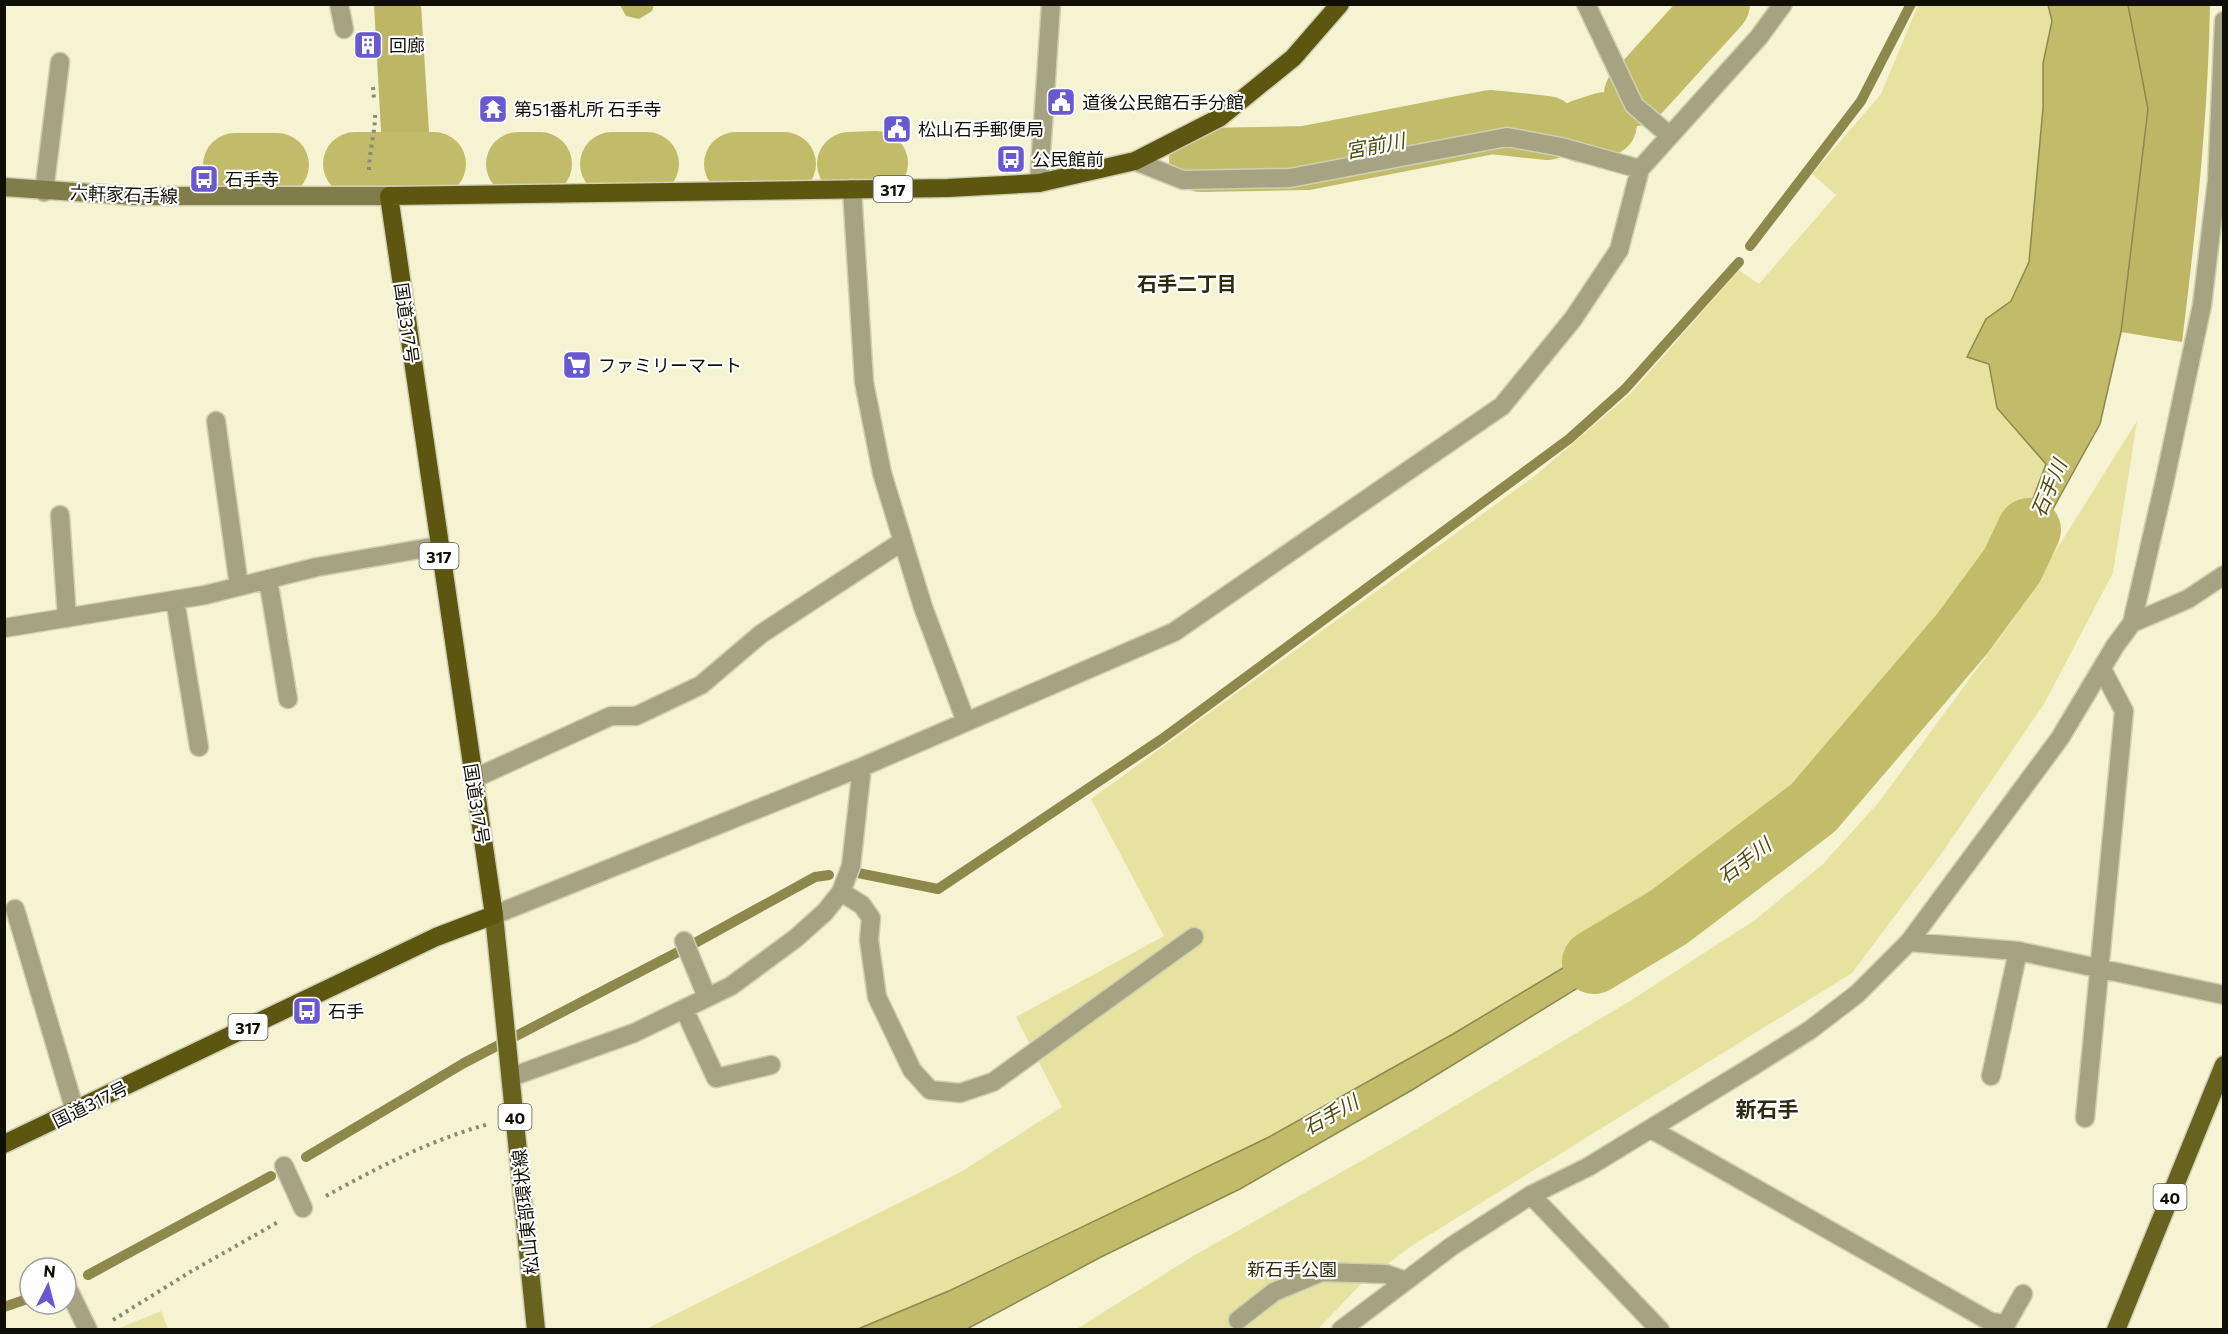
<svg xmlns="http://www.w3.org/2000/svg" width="2228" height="1334" viewBox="0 0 2228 1334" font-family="Commissioner,'Noto Sans JP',sans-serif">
<rect width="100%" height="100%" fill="#f5f3d2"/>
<!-- green -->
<path fill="#e7e2a0" d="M1918,5H2048L2052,21L2043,63V108L2029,262L2011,301L1986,319L1967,357L1989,363L1997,408L2046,464L2031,504L1985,603L2014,579L1981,627L1824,817L1633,954L1668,918L1616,936L1453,1034L1269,1137L951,1290L858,1329L644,1330L959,1173L1062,1107L1016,1017L1164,936L1091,799L1536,475L1630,394L1739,270L1759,284L1836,195L1812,174L1881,94Z
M2137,421L2113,573L2044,704L1939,857L1852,973L1413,1245L1362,1283L1318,1329L1075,1330L1195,1255L1398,1140L1630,1001L1755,920L1823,864L1879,802L2010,624Z
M161,1311L168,1329H117Z"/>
<!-- forest -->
<path fill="#bdb765" d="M374,5H421L430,147L382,149Z
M620,5H654L652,11L639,19L626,16Z
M2128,5H2210C2208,118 2196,230 2182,342L2121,332L2148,109Z"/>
<!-- water -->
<path fill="#c2bc6a" stroke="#8d884c" stroke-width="1.5" d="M2048,5H2128L2148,109L2121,332L2100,424L2014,579L1984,605L2031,504L2046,464L1997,408L1989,364L1967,357L1986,319L2011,301L2029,262L2043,108V63L2052,21Z
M1669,917L1633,954L1412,1090L1240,1189L1101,1257L967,1329H858L951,1290L1269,1137L1453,1034L1616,936Z"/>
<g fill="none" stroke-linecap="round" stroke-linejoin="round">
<!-- stream -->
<path stroke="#8d884c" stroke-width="10" d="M1750,246L1861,101L1911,4
M858,873L938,889L1162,739L1569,439L1625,389L1739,262
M695,943L815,877L829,875
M306,1157L464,1063L678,952
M88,1275L271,1176
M4,1307L30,1298"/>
<!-- river -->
<path stroke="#c2bc6a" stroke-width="64" d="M1636,94L1718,4
M1583,131L1605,124
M1201,160L1306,158L1491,122L1547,128
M355,164H434
M518,164H540
M612,164H647
M736,164H784
M849,164L876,163
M235,165H277
M1594,962L1669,917L1813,808L1962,634L2012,566L2029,530"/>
<!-- minor casing -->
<g stroke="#d0cfb1" stroke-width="21">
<path id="minor" d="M339,4L344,29
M1586,4L1634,105L1670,136
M1135,161L1183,180L1290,178L1507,137L1561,147L1640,169
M1039,183L1051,4
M852,189L864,382L882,473L923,607L966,722
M44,192L60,62
M216,421L239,586
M60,515L67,618
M268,579L288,699
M175,600L199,747
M2132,623L2188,599L2224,575
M4,628L205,595L317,567L438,546
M473,779L611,716H636L701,685L761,634L903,541
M841,892L862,905L871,918L869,940L877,997L912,1070L930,1090L960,1093L993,1082L1194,937
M15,909L75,1111
M494,915L862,767L1174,632L1502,406L1573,319L1619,250L1640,169L1759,37L1783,4
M684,941L707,997
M1909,942L2018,951L2224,995
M684,1009L716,1078L771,1065
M1991,1076L2018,951
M511,1077L634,1033L731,986L796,938L825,912L841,892L851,866L862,767
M2085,1118L2124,711L2102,669
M1651,1129L1991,1322L2006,1324L2023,1294
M284,1166L303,1208
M1531,1195L1660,1330
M69,1291L88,1330
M1238,1320L1274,1292L1322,1272L1386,1274L1403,1280
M1341,1330L1452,1246L1531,1195L1588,1167L1753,1066L1810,1030L1857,994L1909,942L2060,738L2115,646L2132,623L2164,484L2202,305L2217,181L2224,21"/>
</g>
<!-- secondary casing -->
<g stroke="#d0cfb1" stroke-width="21">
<path id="secondary" d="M4,187L133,196H389"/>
</g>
<!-- primary casing -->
<g stroke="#d0cfb1" stroke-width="21">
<path id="primary" d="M494,915L536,1330
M2116,1330L2224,1065"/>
</g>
<!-- trunk casing -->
<g stroke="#d0cfb1" stroke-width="21">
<path id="trunk" d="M4,1144L436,937L494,915L389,196L948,188L1039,183L1135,161L1219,118L1293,58L1340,4"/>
</g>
<!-- path -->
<path stroke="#8c8a74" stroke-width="4" stroke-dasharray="3 4.5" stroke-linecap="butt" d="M373,87L374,99
M369,170C369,150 376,131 375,111
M326,1196C377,1168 432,1139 489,1124
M113,1320L190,1272L280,1221"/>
<!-- minor -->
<use href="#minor" stroke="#a5a381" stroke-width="18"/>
<!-- secondary -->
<use href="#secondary" stroke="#817d4a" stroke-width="18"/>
<!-- primary -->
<use href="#primary" stroke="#67621d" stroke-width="18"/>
<!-- trunk -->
<use href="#trunk" stroke="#5c5610" stroke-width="18"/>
</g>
<!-- icons -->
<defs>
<g id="building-square" transform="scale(1.5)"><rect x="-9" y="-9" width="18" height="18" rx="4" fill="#6858d1" stroke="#fff"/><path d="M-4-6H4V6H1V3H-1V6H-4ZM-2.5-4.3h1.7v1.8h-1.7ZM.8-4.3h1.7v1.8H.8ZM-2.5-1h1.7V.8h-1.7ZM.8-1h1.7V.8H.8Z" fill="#fff"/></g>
<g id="civic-square" transform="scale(1.5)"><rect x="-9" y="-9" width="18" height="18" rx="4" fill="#6858d1" stroke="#fff"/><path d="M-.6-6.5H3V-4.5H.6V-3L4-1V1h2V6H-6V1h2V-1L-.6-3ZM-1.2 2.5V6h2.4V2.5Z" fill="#fff"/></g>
<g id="temple-square" transform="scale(1.5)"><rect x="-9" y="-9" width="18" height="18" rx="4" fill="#6858d1" stroke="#fff"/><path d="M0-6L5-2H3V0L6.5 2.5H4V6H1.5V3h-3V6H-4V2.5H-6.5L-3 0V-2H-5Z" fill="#fff"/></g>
<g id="bus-square" transform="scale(1.5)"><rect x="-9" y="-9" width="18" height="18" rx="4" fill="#6858d1" stroke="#fff"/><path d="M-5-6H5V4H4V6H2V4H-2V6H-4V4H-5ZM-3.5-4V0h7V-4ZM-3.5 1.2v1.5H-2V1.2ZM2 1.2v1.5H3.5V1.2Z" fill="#fff"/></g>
<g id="supermarket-square" transform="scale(1.5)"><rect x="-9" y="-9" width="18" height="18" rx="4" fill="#6858d1" stroke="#fff"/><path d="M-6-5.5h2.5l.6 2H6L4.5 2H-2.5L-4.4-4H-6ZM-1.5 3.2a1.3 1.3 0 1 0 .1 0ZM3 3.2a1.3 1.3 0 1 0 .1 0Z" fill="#fff"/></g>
</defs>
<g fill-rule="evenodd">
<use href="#building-square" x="368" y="45"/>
<use href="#civic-square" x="1061" y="102"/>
<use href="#temple-square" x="493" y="109"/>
<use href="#civic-square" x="897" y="129"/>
<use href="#bus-square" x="1011" y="159"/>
<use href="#bus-square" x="204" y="179"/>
<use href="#supermarket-square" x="577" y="365"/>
<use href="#bus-square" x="307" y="1011"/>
</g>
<g text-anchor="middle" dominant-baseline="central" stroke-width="4.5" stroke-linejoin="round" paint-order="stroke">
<!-- shield labels -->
<g fill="#fff" stroke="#585750" stroke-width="1.5">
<rect x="873.5" y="176" width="39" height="26" rx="4.5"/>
<rect x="419.5" y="543" width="39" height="26" rx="4.5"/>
<rect x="228.5" y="1014" width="39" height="26" rx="4.5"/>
<rect x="498.5" y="1104" width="33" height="26" rx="4.5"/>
<rect x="2153.5" y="1184" width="33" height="26" rx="4.5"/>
</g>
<g font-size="16" font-weight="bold" fill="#100f05">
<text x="893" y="189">317</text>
<text x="439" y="556">317</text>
<text x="248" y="1027">317</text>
<text x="515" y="1117">40</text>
<text x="2170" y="1197">40</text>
</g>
<!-- poi labels -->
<g font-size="18" fill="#100f05" stroke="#fff" text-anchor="start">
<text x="389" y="45">回廊</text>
<text x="1082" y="102">道後公民館石手分館</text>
<text x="514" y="109">第51番札所 石手寺</text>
<text x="918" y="129">松山石手郵便局</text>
<text x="1032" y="159">公民館前</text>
<text x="225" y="179">石手寺</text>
<text x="598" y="365">ファミリーマート</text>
<text x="328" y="1011">石手</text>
</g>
<!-- street labels -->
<g font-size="18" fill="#100f05" stroke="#fff">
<text transform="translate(124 194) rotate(2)">六軒家石手線</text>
<text transform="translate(407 323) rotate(82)">国道317号</text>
<text transform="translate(477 804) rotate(81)">国道317号</text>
<text transform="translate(90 1104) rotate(-26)">国道317号</text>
<text transform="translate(525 1212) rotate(-96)">松山東部環状線</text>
</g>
<!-- park labels -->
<g font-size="18" fill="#302d08" stroke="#fff">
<text x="1292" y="1269">新石手公園</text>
</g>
<!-- water labels -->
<g font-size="20" font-style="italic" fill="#504b0a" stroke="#fff">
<text transform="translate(1375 145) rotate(-11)">宮前川</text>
<text transform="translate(2048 488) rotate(-67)">石手川</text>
<text transform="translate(1744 860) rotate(-37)">石手川</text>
<text transform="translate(1330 1114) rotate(-29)">石手川</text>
</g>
<!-- neighbourhood labels -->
<g font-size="20" font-weight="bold" fill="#2d2b0f" stroke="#fff">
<text x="1187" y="283">石手二丁目</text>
</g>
<!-- quarter labels -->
<g font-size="21" font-weight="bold" fill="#2d2b0f" stroke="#fff">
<text x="1767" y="1108">新石手</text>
</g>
</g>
<!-- border -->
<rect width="2228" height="1334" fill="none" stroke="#100f05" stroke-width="12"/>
<!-- north arrow -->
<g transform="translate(48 1286) rotate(6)"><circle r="28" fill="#ffffff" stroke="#9f9f9b" stroke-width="1.5"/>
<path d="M0-4.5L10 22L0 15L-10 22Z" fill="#6858d1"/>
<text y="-9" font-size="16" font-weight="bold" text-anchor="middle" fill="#100f05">N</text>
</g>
</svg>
